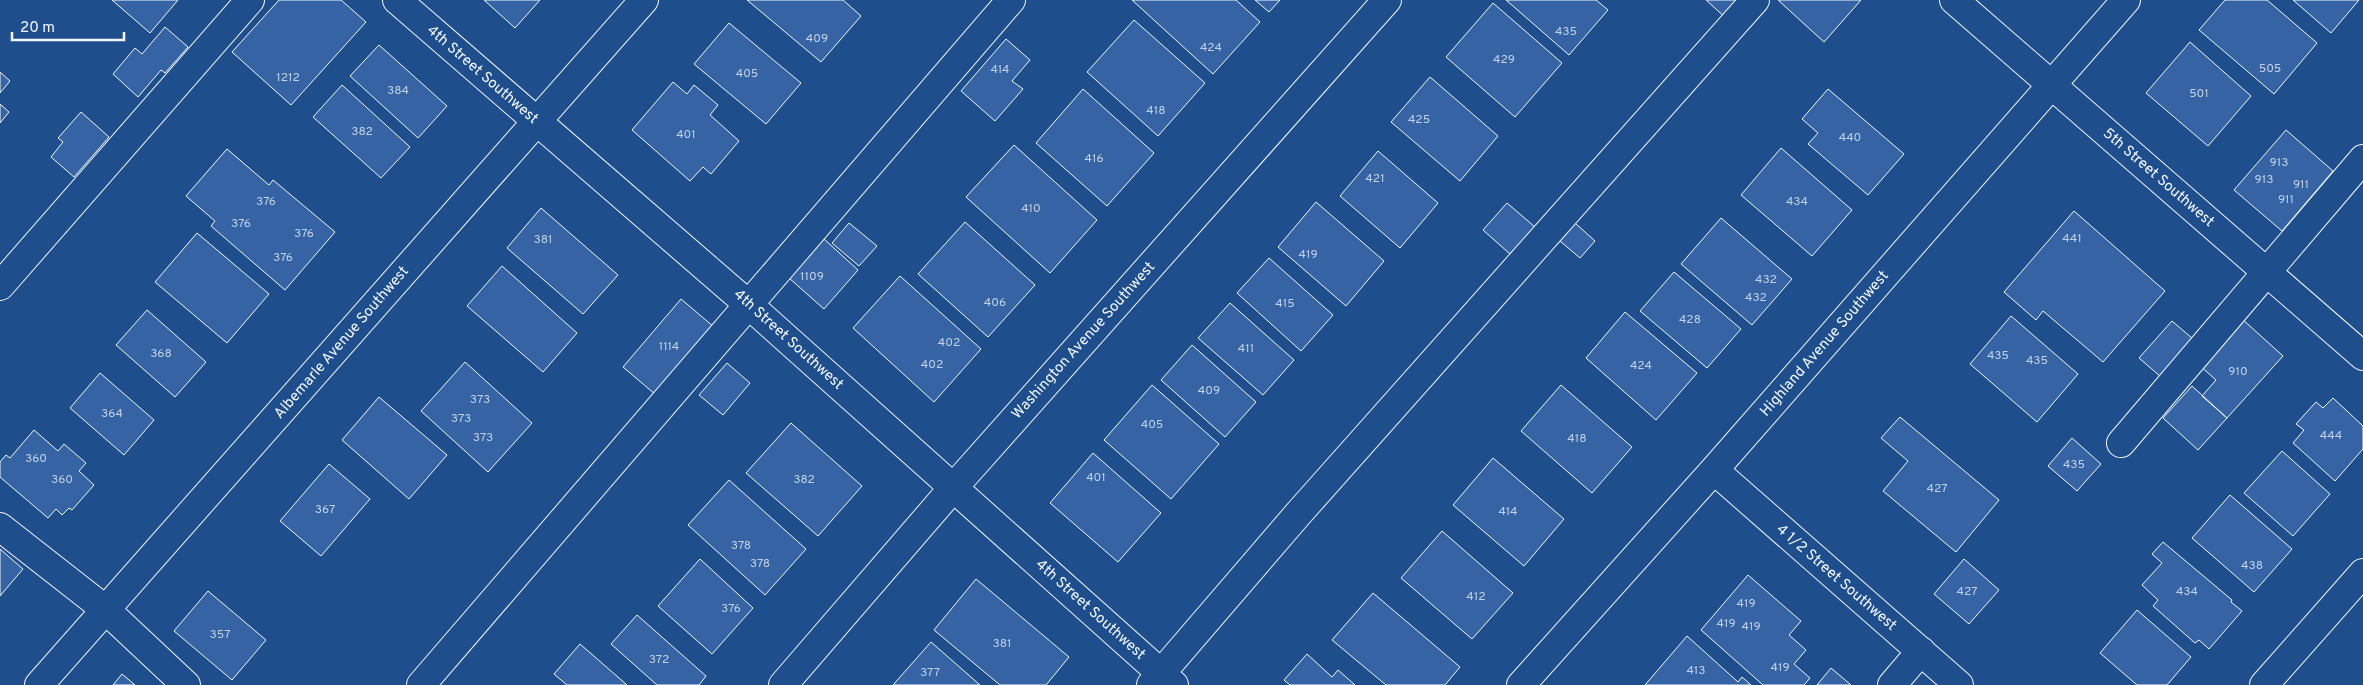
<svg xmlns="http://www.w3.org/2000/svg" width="2363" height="685" viewBox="0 0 2363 685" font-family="Overpass,sans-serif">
<rect width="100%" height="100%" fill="#1f4e8c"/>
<!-- building -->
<path fill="#3563a3" stroke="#f2f6ff" d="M112,0H178L150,33Z
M279,0H341L366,22L291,105L232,52Z
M484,0H540L515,28Z
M747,0H843L861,16L821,62Z
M1132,0H1236L1260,22L1213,74Z
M1255,0H1280L1269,12Z
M1506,0H1596L1608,10L1569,55Z
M1706,0H1744L1727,19Z
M1778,0H1861L1824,42Z
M2225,0H2267L2317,43L2274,94L2199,30Z
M2293,0H2359L2331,33Z
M1493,3L1562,63L1515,117L1446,57Z
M1134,20L1205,83L1158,136L1087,72Z
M729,23L801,83L766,124L694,64Z
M165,27L188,47L165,73L161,70L138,97L113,74L135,48L142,54Z
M1006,39L1030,60L1012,81L1023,89L995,121L961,91Z
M2190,42L2251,96L2208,146L2146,93Z
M379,45L447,106L418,138L350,76Z
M0,72L10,81L0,93Z
M1430,77L1498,136L1460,181L1391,122Z
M673,82L687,94L694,85L718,105L710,115L739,141L711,174L703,167L690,181L632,130Z
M342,85L410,147L381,178L313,117Z
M1083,89L1154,153L1107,206L1036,143Z
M1828,89L1904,154L1868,195L1808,144L1818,133L1802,119Z
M0,104L9,112L0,123Z
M81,112L109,137L74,177L51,157L63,142L58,138Z
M2286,130L2333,171L2282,231L2234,190Z
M1014,145L1097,220L1050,273L966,197Z
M1781,148L1852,210L1812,256L1741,195Z
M227,149L269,185L273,180L335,232L285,290L211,226L215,221L186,196Z
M1378,151L1438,203L1400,248L1340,196Z
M1316,202L1384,261L1346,306L1278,247Z
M1507,203L1535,227L1510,254L1483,230Z
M541,208L618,275L583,314L507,248Z
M2074,211L2165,291L2103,362L2043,311L2036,320L2004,292Z
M1721,218L1792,279L1752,325L1681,264Z
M965,222L1035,285L988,337L918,274Z
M849,223L877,246L859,266L832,243Z
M1575,223L1595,241L1580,258L1560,241Z
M197,233L269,294L227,343L155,282Z
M824,239L858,270L824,309L789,278Z
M1269,258L1333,315L1301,351L1237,293Z
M502,266L577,333L543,372L467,306Z
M1674,272L1741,329L1707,368L1640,311Z
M900,276L981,349L934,402L853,328Z
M681,299L714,327L656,395L623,367Z
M1230,303L1294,360L1263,395L1198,338Z
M147,310L206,362L175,397L116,345Z
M1625,312L1697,373L1656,420L1586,358Z
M2011,316L2078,374L2037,422L1970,364Z
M2241,318L2283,356L2227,418L2202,396L2216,380L2199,365Z
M2172,321L2193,339L2161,377L2139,358Z
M1192,345L1256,402L1225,437L1161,380Z
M465,362L532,423L488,472L421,411Z
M727,363L750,383L723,415L699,395Z
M100,373L154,420L124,455L70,408Z
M1152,385L1219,444L1171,499L1104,440Z
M1561,385L1632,447L1592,493L1521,431Z
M2192,386L2227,418L2198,450L2163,418Z
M379,397L447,455L409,499L342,440Z
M2333,398L2363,426V449L2335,481L2293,443L2304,430L2296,424L2316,402L2323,408Z
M1900,417L1999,500L1956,552L1883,491L1908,461L1881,438Z
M791,423L862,486L818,536L746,473Z
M34,430L58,451L64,444L86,463L79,471L94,485L72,510L69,508L62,515L56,509L48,518L0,477V462L6,455L10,458Z
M2072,438L2101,464L2077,491L2048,466Z
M2282,451L2330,494L2293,536L2244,493Z
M1093,453L1161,513L1118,562L1050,503Z
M1493,458L1564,519L1524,566L1453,505Z
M329,464L370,499L321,556L280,521Z
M729,480L806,549L765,595L688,525Z
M2230,495L2292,549L2254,592L2192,538Z
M1442,531L1513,593L1472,639L1401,578Z
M2163,542L2232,600L2231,602L2242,611L2209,649L2199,640L2195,643L2153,606L2158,600L2142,585L2162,563L2152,554Z
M0,549L23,569L0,596Z
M700,559L753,608L712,654L658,606Z
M1964,559L1999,590L1969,624L1934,594Z
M1748,575L1801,621L1789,635L1806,650L1794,664L1810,678L1804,685H1763L1701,630Z
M976,579L1069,657L1046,685H1000L934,630Z
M208,591L266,640L232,680L174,631Z
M1373,593L1460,667L1445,685H1386L1332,640Z
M2137,610L2191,657L2167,685H2137L2100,653Z
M637,615L706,676L699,685H657L611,644Z
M1687,636L1738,682L1742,677L1751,685H1645Z
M931,642L980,685H893Z
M580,644L627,685H567L554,674Z
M1307,654L1332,677L1338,670L1355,685H1290L1284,680Z
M1831,668L1851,685H1817Z
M122,674L135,685H113Z"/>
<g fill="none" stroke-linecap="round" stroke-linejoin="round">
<!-- minor casing -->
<g stroke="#f2f6ff" stroke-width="30">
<path id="minor" d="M397,0L749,305L1174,685
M1954,0L2363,356
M0,286L250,0
M2121,443L2363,159
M1714,470L1959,685
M0,527L106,610L186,685
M39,685L644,0
M421,685L1011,0
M783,685L953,488L1387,0
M1151,685L1298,514L1755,0
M1521,685L1714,470L2126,0
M1892,685L1921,651
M2264,685L2363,573"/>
</g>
<!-- minor -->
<use href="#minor" stroke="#1f4e8c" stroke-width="28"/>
</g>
<g text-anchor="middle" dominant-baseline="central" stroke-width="4" stroke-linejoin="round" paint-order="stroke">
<!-- number labels -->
<g font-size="12" fill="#c3d1e8">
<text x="1566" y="32">435</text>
<text x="817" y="39">409</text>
<text x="1211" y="48">424</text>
<text x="1504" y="60">429</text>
<text x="2270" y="69">505</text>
<text x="1000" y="70">414</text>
<text x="747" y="74">405</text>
<text x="288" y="78">1212</text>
<text x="398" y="91">384</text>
<text x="2199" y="94">501</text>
<text x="1156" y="111">418</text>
<text x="1419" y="120">425</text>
<text x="362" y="132">382</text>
<text x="686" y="135">401</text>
<text x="1850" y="138">440</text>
<text x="1094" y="159">416</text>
<text x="2279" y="163">913</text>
<text x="1375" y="179">421</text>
<text x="2264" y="180">913</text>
<text x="2301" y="185">911</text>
<text x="2286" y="200">911</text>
<text x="266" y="202">376</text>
<text x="1797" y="202">434</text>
<text x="1031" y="209">410</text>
<text x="241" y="224">376</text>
<text x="304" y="234">376</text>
<text x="2072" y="239">441</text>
<text x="543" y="240">381</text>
<text x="1308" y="255">419</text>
<text x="283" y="258">376</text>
<text x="812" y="277">1109</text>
<text x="1766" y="280">432</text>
<text x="1756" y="298">432</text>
<text x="995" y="303">406</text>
<text x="1285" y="304">415</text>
<text x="1690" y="320">428</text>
<text x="949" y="343">402</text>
<text x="669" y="347">1114</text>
<text x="1246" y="349">411</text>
<text x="161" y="354">368</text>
<text x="1998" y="356">435</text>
<text x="2037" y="361">435</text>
<text x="932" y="365">402</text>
<text x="1641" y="366">424</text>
<text x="2238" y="372">910</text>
<text x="1209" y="391">409</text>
<text x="480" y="400">373</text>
<text x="112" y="414">364</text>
<text x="461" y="419">373</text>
<text x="1152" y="425">405</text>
<text x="2331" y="436">444</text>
<text x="483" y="438">373</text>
<text x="1577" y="439">418</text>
<text x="36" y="459">360</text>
<text x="2074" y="465">435</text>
<text x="1096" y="478">401</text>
<text x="62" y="480">360</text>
<text x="804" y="480">382</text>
<text x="1937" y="489">427</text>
<text x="325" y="510">367</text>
<text x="1508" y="512">414</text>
<text x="741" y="546">378</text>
<text x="760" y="564">378</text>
<text x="2252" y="566">438</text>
<text x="1967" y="592">427</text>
<text x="2187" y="592">434</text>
<text x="1476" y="597">412</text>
<text x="1746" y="604">419</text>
<text x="731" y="609">376</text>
<text x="1726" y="624">419</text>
<text x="1751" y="627">419</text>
<text x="220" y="635">357</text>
<text x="1002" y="644">381</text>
<text x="659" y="660">372</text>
<text x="1780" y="668">419</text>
<text x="1696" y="671">413</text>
<text x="930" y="673">377</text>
</g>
<!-- street labels -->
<g font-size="15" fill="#f2f6ff" stroke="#1f4e8c">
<text transform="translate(482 75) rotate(41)">4th Street Southwest</text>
<text transform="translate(2158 178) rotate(41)">5th Street Southwest</text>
<text transform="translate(788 340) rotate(42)">4th Street Southwest</text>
<text transform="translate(1084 341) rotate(-48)">Washington Avenue Southwest</text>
<text transform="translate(342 343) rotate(-49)">Albemarle Avenue Southwest</text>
<text transform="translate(1825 344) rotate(-49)">Highland Avenue Southwest</text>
<text transform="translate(1836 578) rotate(41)">4 1/2 Street Southwest</text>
<text transform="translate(1090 610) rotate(42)">4th Street Southwest</text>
</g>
</g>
<!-- scale -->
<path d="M12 32v8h112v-8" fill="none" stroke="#f2f6ff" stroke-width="2.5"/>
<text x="20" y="32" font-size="15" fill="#f2f6ff" stroke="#1f4e8c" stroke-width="4" paint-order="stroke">20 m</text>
</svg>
